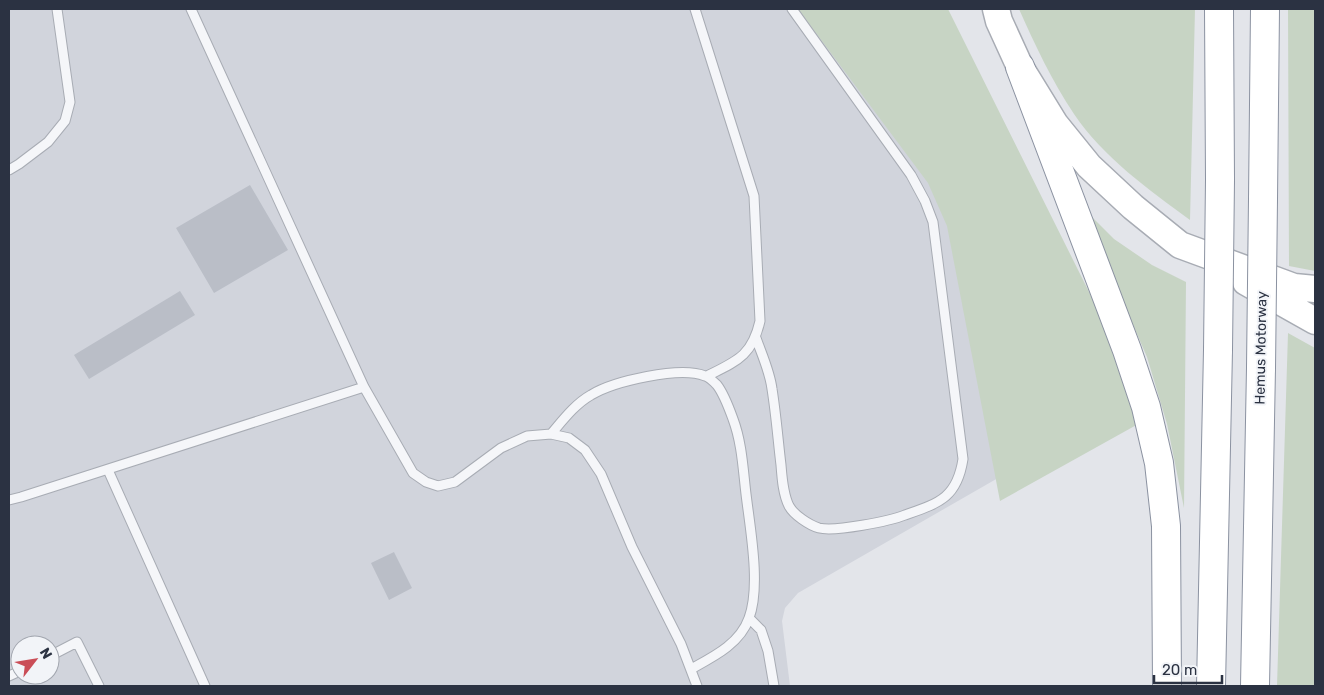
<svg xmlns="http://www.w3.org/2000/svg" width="1324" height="695" viewBox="0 0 1324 695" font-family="Rubik,sans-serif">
<rect width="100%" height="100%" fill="#e3e5ea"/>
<!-- built -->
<path fill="#d1d4dc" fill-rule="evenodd" d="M9,9H881L1097,421L798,593L785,608L782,621L790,686H9ZM20,645H50V675H20Z"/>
<!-- green -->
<path fill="#c7d4c4" d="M798,9H948L1100,314L1140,423L1000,501L947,226L928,183Z
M1019,9H1195L1190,220C1149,190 1103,157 1074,114C1052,81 1035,45 1019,9Z
M1288,9H1315V271L1289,266Z
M1081,206L1114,239L1152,265L1186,282L1184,508L1167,424L1147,357Z
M1288,333L1315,348V686H1277Z"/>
<!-- building -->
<path fill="#babec7" d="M250,185L288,250L214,293L176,228Z
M180,291L195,315L89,379L74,355Z
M394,552L412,588L389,600L371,563Z"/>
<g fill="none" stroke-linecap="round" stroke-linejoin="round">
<!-- lane casing -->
<g stroke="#a8acb4" stroke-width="11">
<path id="lane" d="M191,9L364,387L413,473L426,482L438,486L455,482L501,448L527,436L551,434L569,438L585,450L601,474L632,547L681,644L697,686
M695,9L754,196L760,321C752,356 737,361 707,376
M9,170L19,164L48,142L65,121L70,102L57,9
M756,338C762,355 770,372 772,389C776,414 778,440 781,465C782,478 783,494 789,506C794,515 809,525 819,528C835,532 890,521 905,515C939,503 957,498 963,459L933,222L925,201L911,175L792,9
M551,434C563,420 575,404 591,395C614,381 680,366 705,376C709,377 714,382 717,385C724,394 729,408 733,419C742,443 743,469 746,494C750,528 761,586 749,618C740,644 713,657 691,669
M108,470L205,686
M9,500L21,497L364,387
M749,618L761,630L768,651L774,686
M50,656L77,642L99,686
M9,676L20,671"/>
</g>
<!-- secondary casing -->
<g stroke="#a8acb4" stroke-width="29">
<path id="secondary" d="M996,9L999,21L1020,67L1055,124L1089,166L1133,207L1180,245L1294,287L1315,289
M1246,282L1315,321"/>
</g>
<!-- highway casing -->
<g stroke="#8b92a1" stroke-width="30">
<path id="highway" d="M1219,9L1220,180
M1020,67L1127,350L1146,407L1159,463L1166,526L1167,686
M1263,199L1265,9
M1211,686L1218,350
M1255,686L1261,368"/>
</g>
<!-- lane -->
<use href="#lane" stroke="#f5f6f9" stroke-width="9"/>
<!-- secondary -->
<use href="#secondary" stroke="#fff" stroke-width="26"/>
<!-- highway -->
<use href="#highway" stroke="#fff" stroke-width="28"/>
<!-- highway-bridge casing -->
<g stroke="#8b92a1" stroke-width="30" stroke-linecap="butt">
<path id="highway-bridge" d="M1218,350L1220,180
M1261,368L1263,199"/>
</g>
<!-- highway-bridge -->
<use href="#highway-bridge" stroke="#fff" stroke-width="28"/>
</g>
<g text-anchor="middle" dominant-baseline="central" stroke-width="4" stroke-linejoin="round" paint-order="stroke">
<!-- street labels -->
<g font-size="14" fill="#2b3242" stroke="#f2f4f8">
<text transform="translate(1261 348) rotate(-89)">Hemus Motorway</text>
</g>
</g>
<!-- border -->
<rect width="1324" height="695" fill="none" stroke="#2b3242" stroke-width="20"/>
<!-- north arrow -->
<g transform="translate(35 660) rotate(59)"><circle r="24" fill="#f2f4f8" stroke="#a2a6af"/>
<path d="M0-4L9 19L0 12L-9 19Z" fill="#ca4d57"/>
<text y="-8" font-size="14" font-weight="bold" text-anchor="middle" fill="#2b3242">N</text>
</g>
<!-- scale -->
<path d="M1154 675v8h68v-8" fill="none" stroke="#2b3242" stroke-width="2.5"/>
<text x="1162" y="675" font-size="15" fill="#2b3242" stroke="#f2f4f8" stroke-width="4" paint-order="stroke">20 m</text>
</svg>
